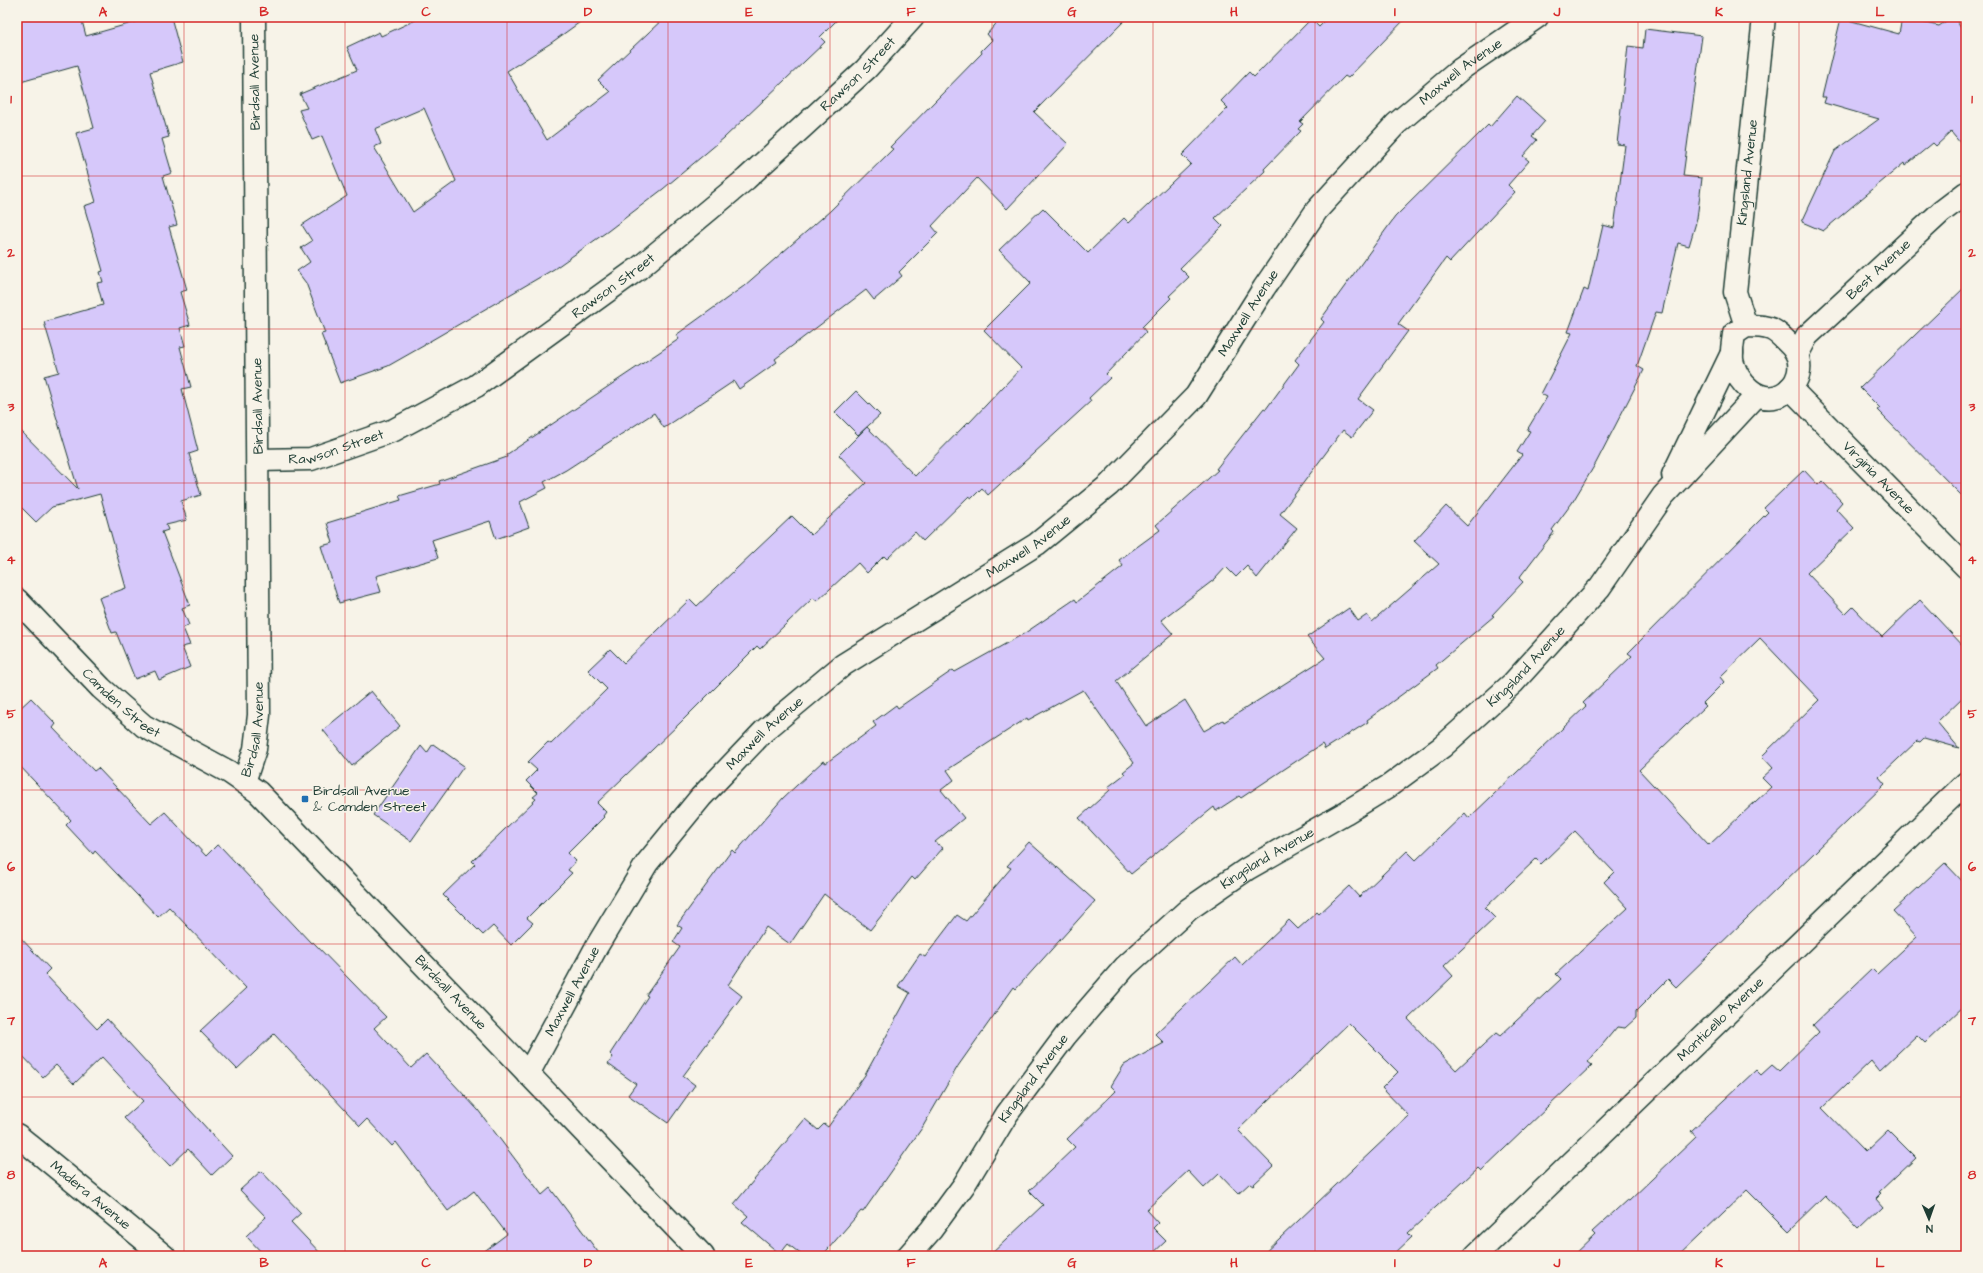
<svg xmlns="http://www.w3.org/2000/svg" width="1983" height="1273" viewBox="0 0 1983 1273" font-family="'Architects Daughter',sans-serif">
<rect width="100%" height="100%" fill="#f7f3e8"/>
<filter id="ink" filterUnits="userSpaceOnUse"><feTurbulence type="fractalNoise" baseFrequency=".025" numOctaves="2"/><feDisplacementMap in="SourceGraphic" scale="8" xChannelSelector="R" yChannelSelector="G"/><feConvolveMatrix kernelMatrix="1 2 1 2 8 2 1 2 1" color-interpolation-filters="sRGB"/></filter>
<g filter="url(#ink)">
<!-- building -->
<path fill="#d6c8fa" stroke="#1f3d34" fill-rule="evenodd" d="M17,17H81L86,36L153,17H171L183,62L150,72L169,137L162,139L172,173L163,176L177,225L169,227L187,290L180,292L190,325L180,328L185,346L180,347L191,387L182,389L198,451L189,454L201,495L181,501L187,520L166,525L168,530L162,532L190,605L182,608L189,625L183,628L190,645L182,647L190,667L159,680L155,671L135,679L116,632L112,633L99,598L126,588L100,494L52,507L36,522L17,503V427L78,489L44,376L59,372L44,322L103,305L97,283L103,282L100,272L103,271L84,206L96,202L76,133L94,128L77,66L17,83Z
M422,17H587L551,43L507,71L547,140L610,92L598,80L665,17H840L820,37L825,42L724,138L663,189L608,231L554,269L425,344V345L388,366L340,383L321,334L325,333L306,283L297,271L310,262L301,248L312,241L302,225L347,196L322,136L312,140L299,110L307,108L300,94L357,70L347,47L379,32L381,36ZM424,108L456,181L413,212L374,147L381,144L375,129Z
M1002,17H1128L1034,112L1068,144L1007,209L977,178L932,226L938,233L899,272L902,276L874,300L866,290L775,359L777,362L739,389L734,381L664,428L654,413L566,470L544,482L547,488L520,502L529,527L496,539L490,521L432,540L438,558L376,576L381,592L339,603L321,546L333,543L327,523L401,500L399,496L440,484L439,481L507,457L506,455L679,339L676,335L744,286L830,211L893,149L890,147L982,53L981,51L992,40L987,34Z
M1329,17H1407L1348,78L1345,76L1300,122L1303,124L1298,129L1301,131L1264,169L1265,171L1215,218L1223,226L1180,268L1189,277L1169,296L1171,298L1142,327L1146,332L1106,374L1110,378L1089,398L1091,401L988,495L982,488L972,498L969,496L923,541L915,532L887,559L884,556L867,573L858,563L817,601L813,598L760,649L757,646L680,723L597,803L606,812L603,816L604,817L568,853L576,861L568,870L572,873L527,918L533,923L511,945L493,926L483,935L443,895L475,864L472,861L536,799L533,797L538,793L526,781L537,770L528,762L548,742L551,744L607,689L588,670L610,649L624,663L690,599L697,606L792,516L811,535L866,483L839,455L867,427L915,476L968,422L969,423L1021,368L984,330L1031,283L999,250L1043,208L1088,253L1124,218L1129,223L1191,164L1182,155L1228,108L1221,101L1249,72L1254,77L1311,19L1319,27Z
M1952,17H1954L1966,36V150L1951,132L1936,146L1933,143L1905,166L1904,163L1823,231L1802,222L1835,151L1879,119L1824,103L1826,97H1822L1841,18L1899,34L1902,18L1939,26Z
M1645,29L1702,36L1683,176L1702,178L1697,219L1689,246L1678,243L1662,313L1656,312L1637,366L1644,370L1596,463L1572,503L1552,530L1554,532L1519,578L1523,582L1492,615L1494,616L1436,665L1438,668L1367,720L1368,722L1325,749L1322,744L1241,798L1239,796L1216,811L1214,807L1131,874L1079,818L1110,790L1108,787L1125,774L1123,772L1134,763L1083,690L1028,720L1027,718L947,770L954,780L941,790L964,818L935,842L943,848L915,880L912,877L870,930L824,894L790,944L766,927L728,985L742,996L683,1076L695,1085L668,1123L628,1095L636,1084L608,1064L613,1057L610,1054L648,996L646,995L680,947L673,942L682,928L677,925L732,850L735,853L783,798L823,761L826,763L876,726L873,722L896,705L898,708L953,670L955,672L1025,633L1075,599L1077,602L1123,566L1119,560L1160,530L1156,525L1218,470L1216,469L1264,408L1266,409L1299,364L1295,360L1324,322L1321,319L1395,217L1488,125L1490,127L1517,96L1545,121L1532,136L1537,140L1523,156L1529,161L1508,185L1515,192L1450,262L1446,258L1398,324L1408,331L1358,399L1373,410L1352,437L1343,430L1280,514L1297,528L1257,578L1247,566L1236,577L1226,567L1215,579L1161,620L1173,634L1116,681L1146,726L1185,700L1204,731L1223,720L1224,722L1325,658L1307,637L1349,608L1358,621L1367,615L1372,622L1439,564L1414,541L1446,506L1467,526L1522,455L1517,452L1530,431L1527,430L1547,397L1541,394L1572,333L1568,332L1584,289L1588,291L1603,225L1614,228L1625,145L1617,144L1628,46L1643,48Z
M1966,286V500L1877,410L1880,408L1860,388Z
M856,391L880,415L858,435L835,412Z
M1804,470L1818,485L1822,481L1842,502L1836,509L1854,528L1807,573L1846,614L1853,607L1882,637L1920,600L1966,649V694L1937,722L1959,748L1924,738L1920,742L1917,741L1879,777L1885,784L1676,987L1668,979L1636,1011V1018L1625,1028L1617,1027L1588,1062L1592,1065L1481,1171L1478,1168L1408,1233L1412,1237L1392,1256H1261L1409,1116L1382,1088L1398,1072L1349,1023L1238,1130L1273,1166L1253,1185L1250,1183L1238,1194L1219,1174L1204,1188L1188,1171L1146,1210L1158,1223L1153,1228L1166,1241L1150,1256H989L1043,1205L1029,1191L1075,1147L1067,1139L1116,1091L1111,1086L1124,1065L1164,1043L1155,1034L1235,957L1242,965L1289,920L1298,929L1317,912L1319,914L1349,886L1359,897L1407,851L1416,860L1465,813L1469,818L1586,706L1583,703L1632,656L1628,653L1768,512L1764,508ZM1760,638L1819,700L1762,756L1773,768L1762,778L1771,787L1709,845L1639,770L1706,706L1703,703L1724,682L1720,677ZM1575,831L1614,872L1604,882L1628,908L1556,974L1561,979L1500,1036L1496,1033L1456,1070L1408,1019L1453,976L1444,966L1495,918L1485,908L1536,859L1541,864Z
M371,691L400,726L352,766L323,730Z
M31,698L56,724L53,728L94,771L98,768L151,824L165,812L206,856L217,845L221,847L311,943L313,942L386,1017L374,1028L411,1068L426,1054L478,1110L542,1195L550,1188L601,1256H478L507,1234L474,1191L448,1211L396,1142L392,1146L367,1119L360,1126L274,1034L237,1069L200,1031L246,988L169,907L158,917L95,851L93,854L66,825L71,820L17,763V711Z
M433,744L464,766L411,841L373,815L421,746L427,753Z
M1029,842L1095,901L1016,989L1014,987L958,1066L922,1128L863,1212L861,1211L822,1256H803L788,1244L780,1254L742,1222L748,1216L734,1204L805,1119L818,1130L824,1124L828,1127L865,1075L910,993L898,986L920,954L925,957L957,915L966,921L1011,868L1007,866Z
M1945,863L1966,885V1004L1925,1043L1917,1035L1879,1071L1871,1061L1822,1108L1865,1152L1888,1130L1916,1158L1879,1193L1881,1194L1876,1199L1883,1207L1859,1230L1825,1195L1788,1231L1747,1190L1678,1256H1573L1595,1235L1592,1232L1627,1200L1629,1201L1696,1137L1691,1131L1756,1070L1761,1075L1772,1065L1779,1071L1819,1032L1813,1025L1872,969L1877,974L1917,937L1893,911Z
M17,934L50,969L45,974L97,1029L107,1019L232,1156L212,1175L188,1149L170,1166L124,1118L143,1101L102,1057L74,1084L56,1065L43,1077L17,1050Z
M261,1171L301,1213L291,1222L323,1256H265L246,1236L266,1217L240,1190Z"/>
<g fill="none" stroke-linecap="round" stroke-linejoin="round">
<!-- minor casing -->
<g stroke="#1f3d34" stroke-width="25">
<g id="minor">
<path id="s1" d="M1746,326L1735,292L1764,17"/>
<path d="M1746,326C1771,326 1774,328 1791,346C1806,362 1800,388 1778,396C1757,403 1739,383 1733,364C1730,354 1733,343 1734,334Z"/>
<path id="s2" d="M1798,353L1807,336L1941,212L1966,193"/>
<path id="s3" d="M1790,388L1966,567"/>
<path id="s4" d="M258,460L311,459L394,430L476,386L639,268L746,179L866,69L913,17"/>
<path d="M1673,475L1732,353"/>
<path id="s5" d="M17,600L101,688L144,726L229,772L258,792L703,1256"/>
<path id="s6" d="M244,782L255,749L259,715L254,17"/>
<path id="s7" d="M528,1074L597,946L647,863L701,797L764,731L843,665L1037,544L1109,485L1196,396L1264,288L1317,210L1396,124L1461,69L1537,17"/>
<path id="s8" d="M17,1135L164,1256"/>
<path id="s9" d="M908,1256L931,1230L964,1185L1007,1114L1066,1035L1125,967L1189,909L1247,869L1345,813L1389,786L1442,747L1513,683L1600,587L1663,496L1757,395"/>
<path id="s10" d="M1475,1256L1966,783"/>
</g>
</g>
<!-- minor -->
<use href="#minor" stroke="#f7f3e8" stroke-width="22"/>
</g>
</g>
<!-- grid -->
<path fill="none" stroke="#d62828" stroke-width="1" stroke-opacity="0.55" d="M184,17V1256M345,17V1256M507,17V1256M668,17V1256M830,17V1256M992,17V1256M1153,17V1256M1315,17V1256M1476,17V1256M1638,17V1256M1799,17V1256M17,176H1966M17,329H1966M17,483H1966M17,636H1966M17,790H1966M17,944H1966M17,1097H1966"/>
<!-- markers -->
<rect fill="#1f6fb2" stroke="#f7f3e8" stroke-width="1.5" x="301" y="795" width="8" height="8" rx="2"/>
<g text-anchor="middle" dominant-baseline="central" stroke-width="3" stroke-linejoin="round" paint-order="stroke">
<!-- street labels -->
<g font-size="14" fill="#1f3d34" stroke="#f7f3e8">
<text stroke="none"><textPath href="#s7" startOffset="1390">Maxwell Avenue</textPath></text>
<text stroke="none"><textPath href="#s4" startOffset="728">Rawson Street</textPath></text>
<text transform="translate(255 82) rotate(-91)">Birdsall Avenue</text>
<text stroke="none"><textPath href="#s1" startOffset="156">Kingsland Avenue</textPath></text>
<text stroke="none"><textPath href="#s2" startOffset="117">Best Avenue</textPath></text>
<text stroke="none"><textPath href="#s4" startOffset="404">Rawson Street</textPath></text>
<text stroke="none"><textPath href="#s7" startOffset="1066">Maxwell Avenue</textPath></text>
<text transform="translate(258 406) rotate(-91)">Birdsall Avenue</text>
<text stroke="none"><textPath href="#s4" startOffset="80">Rawson Street</textPath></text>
<text stroke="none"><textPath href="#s3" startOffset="126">Virginia Avenue</textPath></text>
<text stroke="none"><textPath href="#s7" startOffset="742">Maxwell Avenue</textPath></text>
<text stroke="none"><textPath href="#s9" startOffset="866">Kingsland Avenue</textPath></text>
<text stroke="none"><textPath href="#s5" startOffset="147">Camden Street</textPath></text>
<text stroke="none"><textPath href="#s6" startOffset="54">Birdsall Avenue</textPath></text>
<text stroke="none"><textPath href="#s7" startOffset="418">Maxwell Avenue</textPath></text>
<text stroke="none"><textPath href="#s9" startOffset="542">Kingsland Avenue</textPath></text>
<text stroke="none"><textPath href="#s7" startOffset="94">Maxwell Avenue</textPath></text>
<text stroke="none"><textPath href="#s5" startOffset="589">Birdsall Avenue</textPath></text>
<text stroke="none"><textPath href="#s10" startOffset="341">Monticello Avenue</textPath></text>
<text stroke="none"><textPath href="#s9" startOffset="218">Kingsland Avenue</textPath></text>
<text stroke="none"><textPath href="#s8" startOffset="95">Madera Avenue</textPath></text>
</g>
<!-- poi labels -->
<g font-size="14" fill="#1f3d34" stroke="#f7f3e8" text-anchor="start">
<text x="313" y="791">Birdsall Avenue<tspan x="313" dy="16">&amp; Camden Street</tspan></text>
</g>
</g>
<!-- margin -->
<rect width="1983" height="1273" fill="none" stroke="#f7f3e8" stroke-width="44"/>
<!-- north arrow -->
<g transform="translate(1929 1219) rotate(178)" stroke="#f7f3e8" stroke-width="3" paint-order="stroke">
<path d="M0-3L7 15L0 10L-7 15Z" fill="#1f3d34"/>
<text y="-6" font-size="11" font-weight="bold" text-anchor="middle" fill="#1f3d34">N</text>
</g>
<rect x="22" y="22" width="1939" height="1229" fill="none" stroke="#d62828" stroke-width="1.5"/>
<g font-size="13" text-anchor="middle" font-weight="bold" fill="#d62828">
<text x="103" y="16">A</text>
<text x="264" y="16">B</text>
<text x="426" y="16">C</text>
<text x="588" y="16">D</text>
<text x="749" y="16">E</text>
<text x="911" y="16">F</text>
<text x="1072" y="16">G</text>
<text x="1234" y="16">H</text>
<text x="1395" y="16">I</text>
<text x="1557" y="16">J</text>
<text x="1719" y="16">K</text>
<text x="1880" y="16">L</text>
<text x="11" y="103">1</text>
<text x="1972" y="103">1</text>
<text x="11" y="257">2</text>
<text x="1972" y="257">2</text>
<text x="11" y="411">3</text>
<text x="1972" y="411">3</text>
<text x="11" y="564">4</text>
<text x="1972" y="564">4</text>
<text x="11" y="718">5</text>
<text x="1972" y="718">5</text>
<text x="11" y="871">6</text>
<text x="1972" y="871">6</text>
<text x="11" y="1025">7</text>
<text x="1972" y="1025">7</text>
<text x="11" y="1179">8</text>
<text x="1972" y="1179">8</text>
<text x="103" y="1267">A</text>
<text x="264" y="1267">B</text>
<text x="426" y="1267">C</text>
<text x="588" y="1267">D</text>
<text x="749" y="1267">E</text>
<text x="911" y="1267">F</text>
<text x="1072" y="1267">G</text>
<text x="1234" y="1267">H</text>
<text x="1395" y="1267">I</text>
<text x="1557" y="1267">J</text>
<text x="1719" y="1267">K</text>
<text x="1880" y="1267">L</text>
</g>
</svg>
